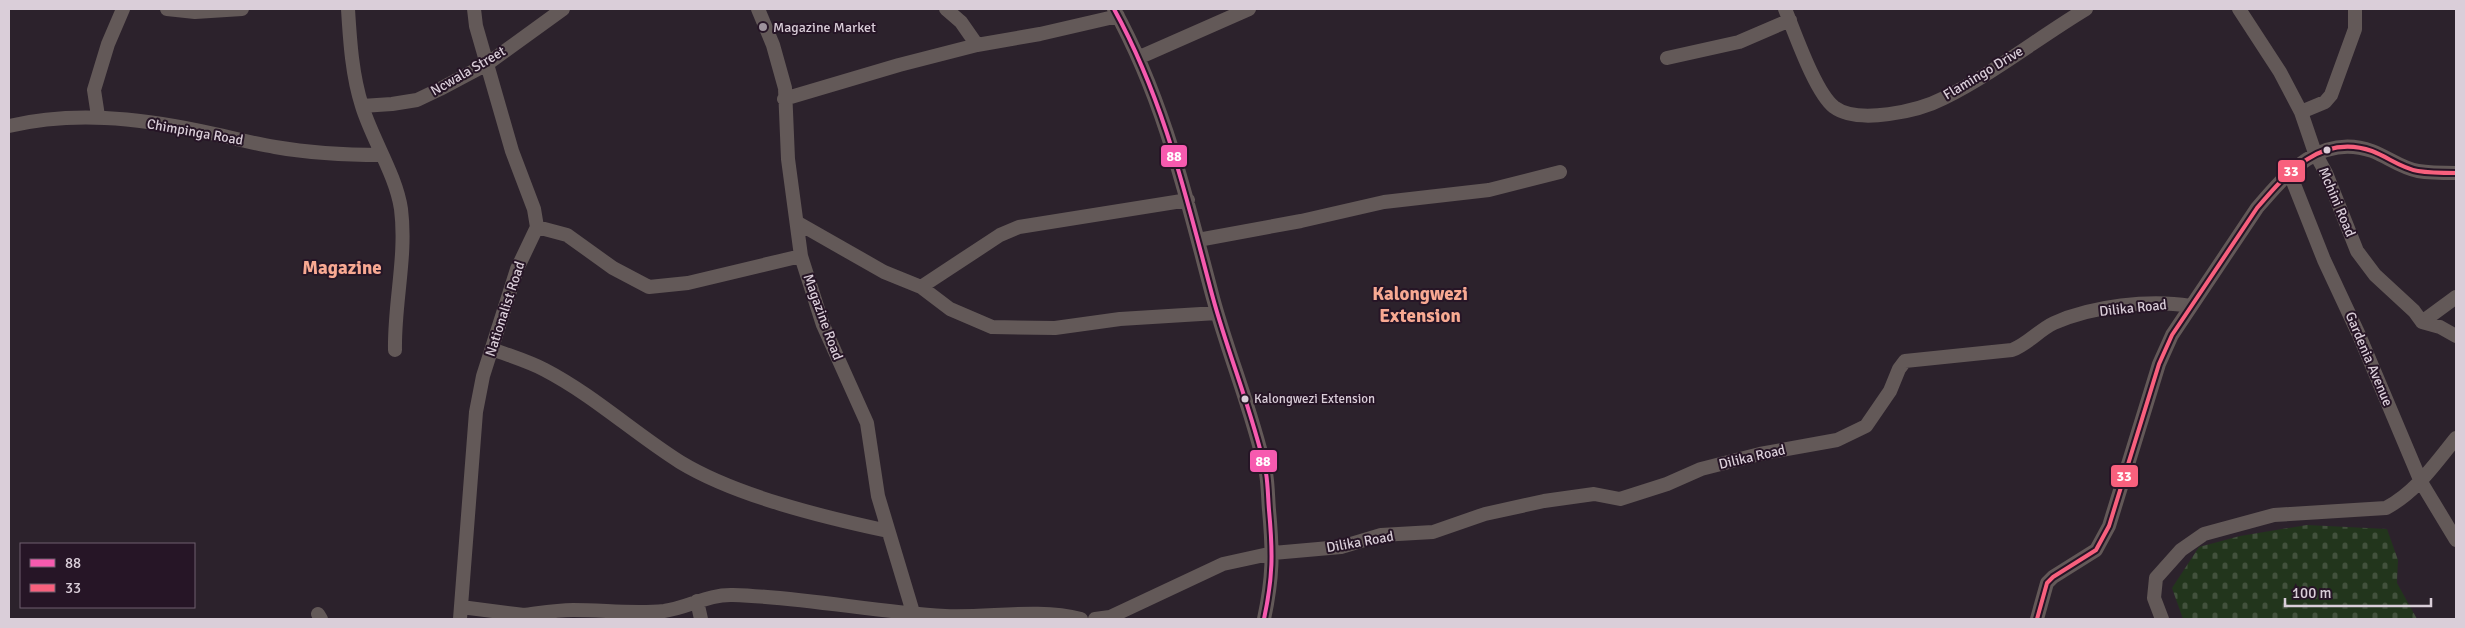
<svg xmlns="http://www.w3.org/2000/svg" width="2465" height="628" viewBox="0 0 2465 628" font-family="Signika,sans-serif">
<defs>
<pattern id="cemetery-stones" width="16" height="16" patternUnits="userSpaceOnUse" patternTransform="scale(1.25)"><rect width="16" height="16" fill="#22351c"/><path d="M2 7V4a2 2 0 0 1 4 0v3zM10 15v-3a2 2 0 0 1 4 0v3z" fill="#42513c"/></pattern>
</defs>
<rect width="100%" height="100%" fill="#2c222c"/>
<!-- cemetery -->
<path fill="url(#cemetery-stones)" d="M2307,525L2387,529L2398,560L2397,583L2417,619H2183L2172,588L2199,547L2240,536Z"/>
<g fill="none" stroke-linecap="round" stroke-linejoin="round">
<!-- minor -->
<path stroke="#635958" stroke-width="14" d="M167,9L195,12L242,9
M348,9C350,41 352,75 362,106C372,139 396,175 401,209C407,256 394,303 395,350
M758,9L773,45L785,88L788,159L801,256L823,325L867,423L878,496L915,619
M946,9L961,22L977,45
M1114,9C1165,102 1186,197 1213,298C1229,357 1253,413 1266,473C1268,485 1268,498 1269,510C1273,553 1273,577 1264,619
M1785,9C1795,33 1815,92 1834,107C1858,125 1919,111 1944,98C1994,73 2038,38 2086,9
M2239,9L2280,72L2301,112L2315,153L2326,173L2357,251L2375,275L2414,311L2422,322L2440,327L2456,336
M1140,57L1249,9
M1667,58L1739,42L1790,20
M784,99L899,65L977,45L1040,34L1118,16
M362,106L392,104L417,100L440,89L487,64L563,9
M2301,112L2325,102L2331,95L2355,29V9
M98,116L94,90L108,44L123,9
M9,126C73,111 137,118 201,131C226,136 250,143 275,147C310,153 346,155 381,155
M2290,174L2324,260L2359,335L2421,482L2456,540
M798,223L884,272L921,287L950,309L992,327L1055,328L1120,319L1217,313
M537,227L567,235L613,268L649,287L688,283L801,256
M1198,240L1301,221L1384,202L1489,190L1560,172
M921,287L1000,235L1019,227L1188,200
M2422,322L2456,297
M492,349C510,356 528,361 545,370C593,395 634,433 680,462C736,496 823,517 888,531
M697,601L701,619
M461,607L524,615
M318,614L321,619
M460,619L476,412L483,376L517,269L537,227L534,209L512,151L476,26L474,9
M518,619L524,615C540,613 557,610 573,610C604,610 633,614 664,611C688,608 708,594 733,595C804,597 874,612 945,616C990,618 1037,608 1081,619
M1095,619L1110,617L1223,564L1273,553L1341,547L1381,535L1433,532L1485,514L1544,501L1594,494L1620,499L1667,484L1701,469L1760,454L1837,440L1866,426L1890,391L1899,369L1905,361L2012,350C2028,344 2039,330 2054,323C2092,306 2150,299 2190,306
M2037,619L2047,583L2053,577L2096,550L2109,526L2159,364L2172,335L2257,208C2287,173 2321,133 2372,151C2388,157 2401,168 2418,171C2430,173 2444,173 2456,173
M2162,619L2154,598L2156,578L2181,550L2204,534L2274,515L2386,508C2416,492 2435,464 2456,438"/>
<!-- bus-1 casing -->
<g stroke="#261526" stroke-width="8">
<path id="bus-1" d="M1114,9C1165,102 1186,197 1213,298C1229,357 1253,413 1266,473C1268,485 1268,498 1269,510C1273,553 1273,577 1264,619"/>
</g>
<!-- bus-2 casing -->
<g stroke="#261526" stroke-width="8">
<path id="bus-2" d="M2037,619L2047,583L2053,577L2096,550L2109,526L2159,364L2172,335L2257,208C2287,173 2321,133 2372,151C2388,157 2401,168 2418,171C2430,173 2444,173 2456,173"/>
</g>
<!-- bus-1 -->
<use href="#bus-1" stroke="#f75aaf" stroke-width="4"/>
<!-- bus-2 -->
<use href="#bus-2" stroke="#f8607d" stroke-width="4"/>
</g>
<!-- markers -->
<circle fill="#9d929c" stroke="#261526" stroke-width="2" cx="763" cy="27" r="5"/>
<g fill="#daced9" stroke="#261526" stroke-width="2">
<circle cx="2327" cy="150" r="4.5"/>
<circle cx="1245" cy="399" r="4.5"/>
</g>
<g text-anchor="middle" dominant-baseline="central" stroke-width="4" stroke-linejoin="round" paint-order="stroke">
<!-- bus labels -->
<g font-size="13" fill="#daced9" stroke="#261526" text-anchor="start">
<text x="1254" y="399">Kalongwezi Extension</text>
</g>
<!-- poi labels -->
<g font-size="14" fill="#daced9" stroke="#261526" text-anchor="start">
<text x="773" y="27">Magazine Market</text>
</g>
<!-- street labels -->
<g font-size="14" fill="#daced9" stroke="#261526">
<text transform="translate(468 71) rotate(-30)">Ncwala Street</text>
<text transform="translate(1983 73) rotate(-31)">Flamingo Drive</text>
<text transform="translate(195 132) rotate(10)">Chimpinga Road</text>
<text transform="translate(2337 202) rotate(67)">Mchini Road</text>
<text transform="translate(2133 308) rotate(-6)">Dilika Road</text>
<text transform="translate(505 309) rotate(-72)">Nationalist Road</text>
<text transform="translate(823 317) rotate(70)">Magazine Road</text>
<text transform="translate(2369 359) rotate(67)">Gardenia Avenue</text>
<text transform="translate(1752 457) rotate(-13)">Dilika Road</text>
<text transform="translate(1360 542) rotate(-10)">Dilika Road</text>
</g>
<!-- district labels -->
<g font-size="19" font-weight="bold" fill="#f8a992" stroke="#261526">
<text x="342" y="268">Magazine</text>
<text x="1420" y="294">Kalongwezi<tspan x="1420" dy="22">Extension</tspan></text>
</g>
</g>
<g stroke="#261526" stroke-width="2">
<rect x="1160" y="144" width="28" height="24" rx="5" fill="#f75aaf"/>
<rect x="2277" y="159" width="29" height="24" rx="5" fill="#f8607d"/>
<rect x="1249" y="449" width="29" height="24" rx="5" fill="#f75aaf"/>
<rect x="2110" y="464" width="29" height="24" rx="5" fill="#f8607d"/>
</g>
<g font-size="14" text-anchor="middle" font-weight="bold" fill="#fff">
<text x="1174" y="161">88</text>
<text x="2291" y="176">33</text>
<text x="1263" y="466">88</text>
<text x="2124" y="481">33</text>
</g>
<!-- border -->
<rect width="2465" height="628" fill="none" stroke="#daced9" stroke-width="20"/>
<!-- legend -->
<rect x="20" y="543" width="175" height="65" fill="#261526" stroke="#6e5f6e"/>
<rect x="30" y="559" width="25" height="8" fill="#f75aaf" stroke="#6e5f6e"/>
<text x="65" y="568" font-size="15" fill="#daced9">88</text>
<rect x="30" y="584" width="25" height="8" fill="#f8607d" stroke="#6e5f6e"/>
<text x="65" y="593" font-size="15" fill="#daced9">33</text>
<!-- scale -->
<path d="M2285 598v8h146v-8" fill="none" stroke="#daced9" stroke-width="2.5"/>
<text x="2292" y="598" font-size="15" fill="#daced9" stroke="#261526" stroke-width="4" paint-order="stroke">100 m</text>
</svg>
